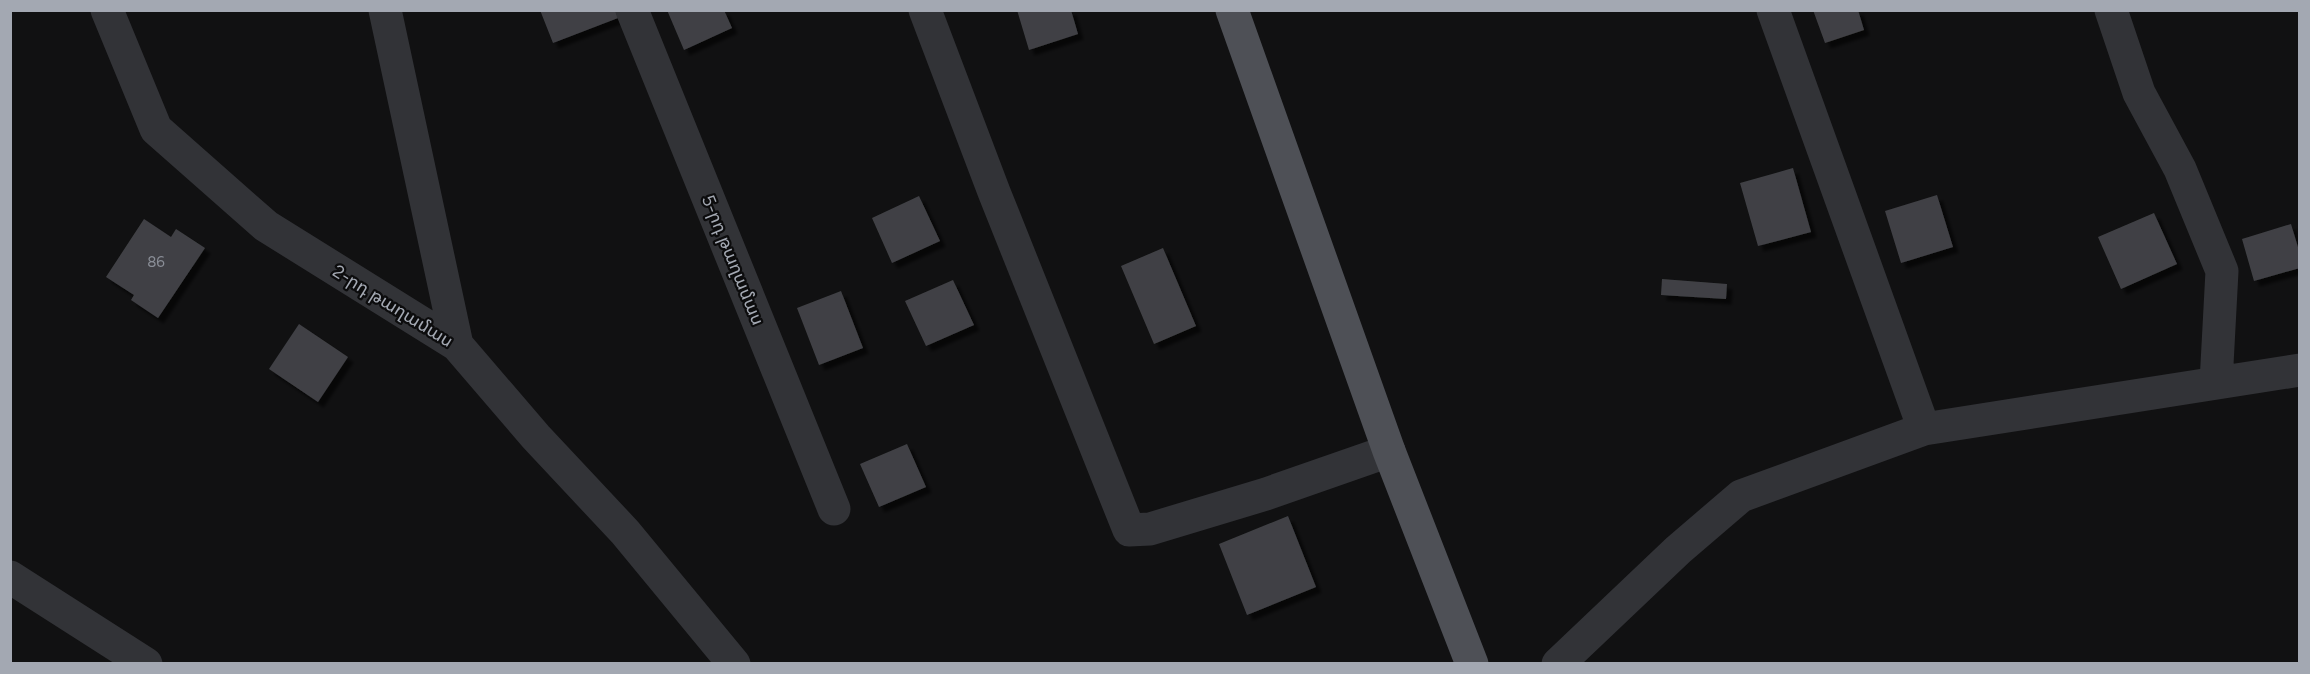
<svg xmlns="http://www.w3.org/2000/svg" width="2310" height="674" viewBox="0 0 2310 674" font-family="Figtree,'Noto Sans Armenian',sans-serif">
<defs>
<filter id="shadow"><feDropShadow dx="5.5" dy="5.5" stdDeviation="1.5" flood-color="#0009"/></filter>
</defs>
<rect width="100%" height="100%" fill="#111112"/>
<!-- building -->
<path fill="#404145" filter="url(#shadow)" d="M540,10H615L618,18L553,43Z
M667,10H724L732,28L684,50Z
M1017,10H1071L1078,34L1029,50Z
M1813,10H1858L1864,30L1825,43Z
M1793,168L1811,232L1758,246L1740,183Z
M1937,195L1953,247L1901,263L1885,211Z
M919,196L940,241L892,263L872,218Z
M2154,213L2177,264L2121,289L2098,237Z
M144,219L171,237L176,229L205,248L158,318L131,300L134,295L106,277Z
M2291,224L2300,254V268L2254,281L2242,239Z
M1163,248L1196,326L1154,344L1121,266Z
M1662,279L1727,284L1726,299L1661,295Z
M953,280L974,325L926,346L905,301Z
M841,291L863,348L819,365L797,308Z
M299,324L348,357L318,402L269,369Z
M907,444L926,487L879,507L860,464Z
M1288,516L1316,587L1247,615L1219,544Z"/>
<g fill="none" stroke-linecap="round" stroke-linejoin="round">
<!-- minor -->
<path stroke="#323337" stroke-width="33" d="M107,10L156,129L266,226L457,345L536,437L625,532L734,664
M385,10L457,345
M632,10L834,509
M925,10L994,192L1129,530L1150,529L1266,494L1389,451
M1773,10L1924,429
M2111,10L2139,93L2180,169L2222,271L2216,383
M10,577L146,664
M1558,664L1678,550L1741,496L1924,429L2300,370"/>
<!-- major -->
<path stroke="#4e5056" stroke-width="33" d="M1232,10L1389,451L1472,664"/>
</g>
<g text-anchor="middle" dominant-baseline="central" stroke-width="4.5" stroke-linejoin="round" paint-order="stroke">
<!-- number labels -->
<g font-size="15" fill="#8a8e97">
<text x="156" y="262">86</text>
</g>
<!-- street labels -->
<g font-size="18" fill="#a3a8b2" stroke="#0c0c0d">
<text transform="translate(733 260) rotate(68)">5-րդ թաղամաս</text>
<text transform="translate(393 306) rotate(32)">2-րդ թաղամաս</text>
</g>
</g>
<!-- border -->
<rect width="2310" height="674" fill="none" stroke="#a3a8b2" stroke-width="24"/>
</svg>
